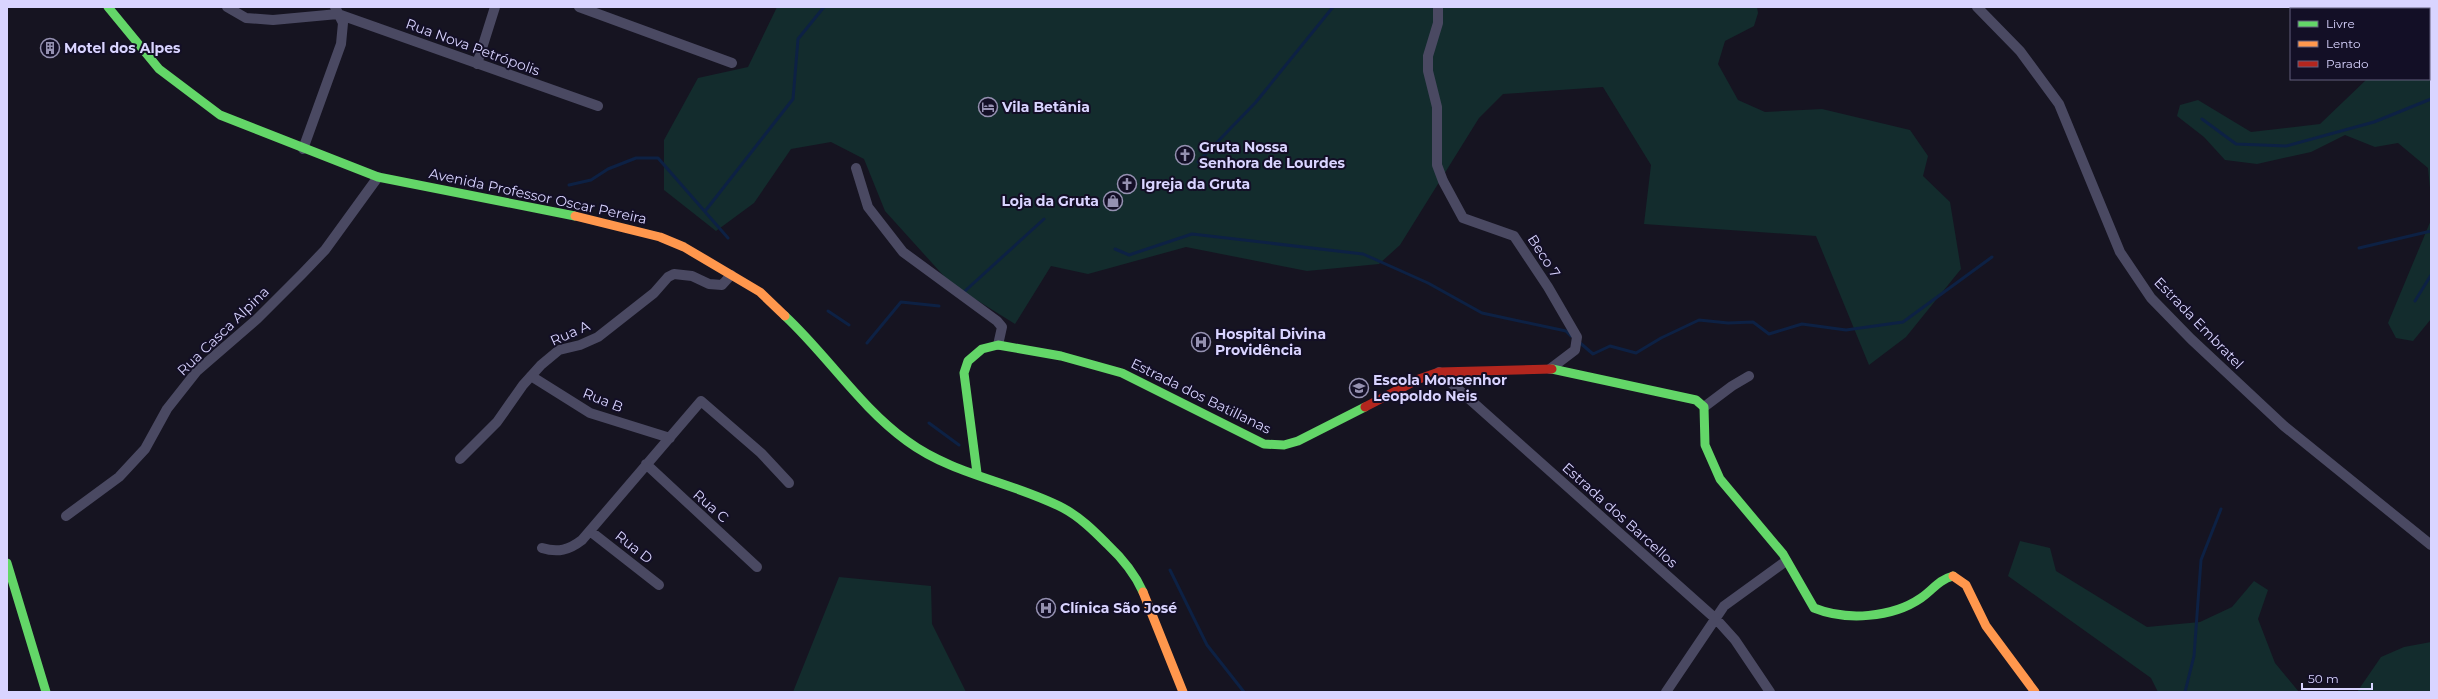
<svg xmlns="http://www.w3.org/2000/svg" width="2438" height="699" viewBox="0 0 2438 699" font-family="Montserrat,sans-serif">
<rect width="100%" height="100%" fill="#161421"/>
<!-- green -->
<path fill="#132c2d" d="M777,7H1757L1758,13L1754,26L1725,41L1718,64L1738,100L1765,112L1822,109L1910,130L1928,156L1923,176L1950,202L1961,269L1906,337L1869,365L1816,236L1644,224L1651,165L1603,87L1503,94L1479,118L1400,245L1379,264L1307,271L1186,247L1088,274L1051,266L1015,324L951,284L885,211L864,159L831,142L791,149L754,203L716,231L664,190V140L698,78L748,67Z
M2370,7H2431V198L2428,168L2398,143L2375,147L2345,135L2311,152L2257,164L2225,160L2204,137L2177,116L2180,105L2198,100L2251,132L2320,124L2367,79H2429V9H2372Z
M2431,220V319L2413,341L2396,338L2388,323Z
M2020,541L2050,548L2056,571L2147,627L2200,622L2232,607L2254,581L2268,590L2258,619L2275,663L2299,692H2158L2151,678L2008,576Z
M839,577L931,586L932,624L966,692H793Z
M2431,642V692H2357L2381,657L2404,647Z"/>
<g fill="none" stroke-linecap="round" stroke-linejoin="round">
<!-- stream -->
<path stroke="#0d2144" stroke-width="3" d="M2202,119L2236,144L2286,146L2374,122L2431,99
M1198,162L1256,102L1333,7
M569,185L591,180L608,169L636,158H658L728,238
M706,210L793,99L798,39L824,7
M2359,248L2431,231
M1115,249L1129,255L1192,234L1363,254L1428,283L1482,313L1566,331L1571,336
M965,291L1044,219
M2415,301L2431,275
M828,311L849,325
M1579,342L1593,354L1610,346L1636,353L1661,338L1699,320L1728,323L1753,322L1769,334L1802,324L1846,330L1903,322L1992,257
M867,343L901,302L939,306
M929,423L959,445
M1170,570L1207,645L1244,692
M2185,692L2194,656L2201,560L2221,509"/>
<!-- street -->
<path stroke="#4a4962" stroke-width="10" d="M227,7L246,18L273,20L338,14L598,106
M579,7L732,63
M1438,7V23L1428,56V71L1437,107V165L1443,181L1463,218L1514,236L1548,287L1577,337L1575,350L1550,369
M1977,7L2020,51L2059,104L2120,252L2151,298L2191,339L2284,426L2431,545
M477,64L495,7
M303,149L341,44L343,23L335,7
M856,168L868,207L903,252L997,321L1002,327L998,345
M1439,372L1717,620L1735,640L1770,692
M531,376L590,413L670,438
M1704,407L1732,386L1749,376
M460,459L497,422L523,385L541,365L559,350L580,345L598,337L654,293L668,277L674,274L692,276L709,284L722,285L731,275
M646,464L757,567
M66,516L119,477L145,449L167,409L197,371L257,319L302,274L325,250L378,177
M590,531L659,585
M542,548C558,553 569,550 582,540L701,401L761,453L789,483
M1666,692L1724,606L1786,561"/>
<!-- fast -->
<path stroke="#63d668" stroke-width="9" d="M108,7L159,69L220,115L378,177L575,216
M785,316C827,355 860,407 907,441C953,475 1013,482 1063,508C1080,517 1094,531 1107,544C1122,558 1135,574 1143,592
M1552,369L1696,400L1704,407L1705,445L1720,479L1783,554L1814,608C1846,621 1892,618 1921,598C1933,590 1938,580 1953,576
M977,473L964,373L968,361L982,349L998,345L1061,356L1122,373L1264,444L1284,445L1298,441L1365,407
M7,563L46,692"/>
<!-- slow -->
<path stroke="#ff974d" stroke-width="9" d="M575,216L660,237L684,247L760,292L785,316
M1953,576L1966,585L1986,626L2035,692
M1143,592L1183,692"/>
<!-- jam -->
<path stroke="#b3261e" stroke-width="9" d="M1365,407L1419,379L1439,372L1552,369"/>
</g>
<!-- icons -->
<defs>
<g id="building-ring" transform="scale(1)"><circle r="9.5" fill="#130f26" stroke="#9591b1" stroke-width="1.5"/><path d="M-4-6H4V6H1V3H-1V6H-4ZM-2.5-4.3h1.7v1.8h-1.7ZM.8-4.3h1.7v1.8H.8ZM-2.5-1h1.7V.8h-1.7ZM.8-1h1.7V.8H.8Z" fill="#9591b1"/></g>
<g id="hotel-ring" transform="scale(1)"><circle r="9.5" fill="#130f26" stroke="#9591b1" stroke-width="1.5"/><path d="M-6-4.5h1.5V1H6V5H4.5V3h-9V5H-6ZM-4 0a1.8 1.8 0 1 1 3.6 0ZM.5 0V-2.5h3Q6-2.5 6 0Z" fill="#9591b1"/></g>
<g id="church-ring" transform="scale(1)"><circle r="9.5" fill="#130f26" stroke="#9591b1" stroke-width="1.5"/><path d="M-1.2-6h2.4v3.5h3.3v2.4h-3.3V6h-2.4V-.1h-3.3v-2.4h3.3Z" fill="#9591b1"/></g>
<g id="shop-ring" transform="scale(1)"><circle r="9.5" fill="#130f26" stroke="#9591b1" stroke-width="1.5"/><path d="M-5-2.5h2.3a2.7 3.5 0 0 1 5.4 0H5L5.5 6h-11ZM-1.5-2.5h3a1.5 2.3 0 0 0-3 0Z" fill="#9591b1"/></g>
<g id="hospital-ring" transform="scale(1)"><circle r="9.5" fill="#130f26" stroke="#9591b1" stroke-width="1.5"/><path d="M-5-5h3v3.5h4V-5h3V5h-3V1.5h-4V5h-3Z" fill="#9591b1"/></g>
<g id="school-ring" transform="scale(1)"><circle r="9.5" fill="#130f26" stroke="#9591b1" stroke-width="1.5"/><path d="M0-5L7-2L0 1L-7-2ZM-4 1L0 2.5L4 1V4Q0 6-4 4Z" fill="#9591b1"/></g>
</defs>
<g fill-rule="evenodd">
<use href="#building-ring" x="50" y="48"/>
<use href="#hotel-ring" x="988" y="107"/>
<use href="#church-ring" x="1185" y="155"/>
<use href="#church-ring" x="1127" y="184"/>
<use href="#shop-ring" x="1113" y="201"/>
<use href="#hospital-ring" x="1201" y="342"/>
<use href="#school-ring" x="1359" y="388"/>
<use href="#hospital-ring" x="1046" y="608"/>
</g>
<g text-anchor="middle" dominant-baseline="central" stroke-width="4" stroke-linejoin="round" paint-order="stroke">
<!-- street labels -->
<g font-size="14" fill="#d9d4ff" stroke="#130f26">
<text transform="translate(473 47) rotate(20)">Rua Nova Petrópolis</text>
<text transform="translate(538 196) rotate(12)">Avenida Professor Oscar Pereira</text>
<text transform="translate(1544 256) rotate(57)">Beco 7</text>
<text transform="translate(2199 323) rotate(46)">Estrada Embratel</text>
<text transform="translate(223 331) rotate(-44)">Rua Casca Alpina</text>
<text transform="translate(570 333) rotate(-24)">Rua A</text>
<text transform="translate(1201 396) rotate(26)">Estrada dos Batillanas</text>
<text transform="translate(603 400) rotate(22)">Rua B</text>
<text transform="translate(711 506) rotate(41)">Rua C</text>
<text transform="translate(1620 515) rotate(42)">Estrada dos Barcellos</text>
<text transform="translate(634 547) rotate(38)">Rua D</text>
</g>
<!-- poi labels -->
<g font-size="14" font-weight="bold" fill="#d9d4ff" stroke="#130f26" text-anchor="start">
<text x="64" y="48">Motel dos Alpes</text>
<text x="1002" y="107">Vila Betânia</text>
<text x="1199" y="147">Gruta Nossa<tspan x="1199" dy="16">Senhora de Lourdes</tspan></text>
<text x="1141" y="184">Igreja da Gruta</text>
<text x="1099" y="201" text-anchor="end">Loja da Gruta</text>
<text x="1215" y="334">Hospital Divina<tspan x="1215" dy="16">Providência</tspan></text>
<text x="1373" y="380">Escola Monsenhor<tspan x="1373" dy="16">Leopoldo Neis</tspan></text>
<text x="1060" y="608">Clínica São José</text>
</g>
</g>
<!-- border -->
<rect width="2438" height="699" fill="none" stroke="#d9d4ff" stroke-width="16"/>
<!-- legend -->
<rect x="2290" y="8" width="140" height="72" fill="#130f26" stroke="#625e7d"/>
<rect x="2298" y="21" width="20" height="6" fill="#63d668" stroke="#625e7d"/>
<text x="2326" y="28" font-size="12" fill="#d9d4ff">Livre</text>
<rect x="2298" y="41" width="20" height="6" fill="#ff974d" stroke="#625e7d"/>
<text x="2326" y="48" font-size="12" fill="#d9d4ff">Lento</text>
<rect x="2298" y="61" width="20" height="6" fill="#b3261e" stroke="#625e7d"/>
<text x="2326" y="68" font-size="12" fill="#d9d4ff">Parado</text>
<!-- scale -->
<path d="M2302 683v6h70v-6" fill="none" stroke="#d9d4ff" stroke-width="2"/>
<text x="2308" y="683" font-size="12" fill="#d9d4ff" stroke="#130f26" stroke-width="3" paint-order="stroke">50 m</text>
</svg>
